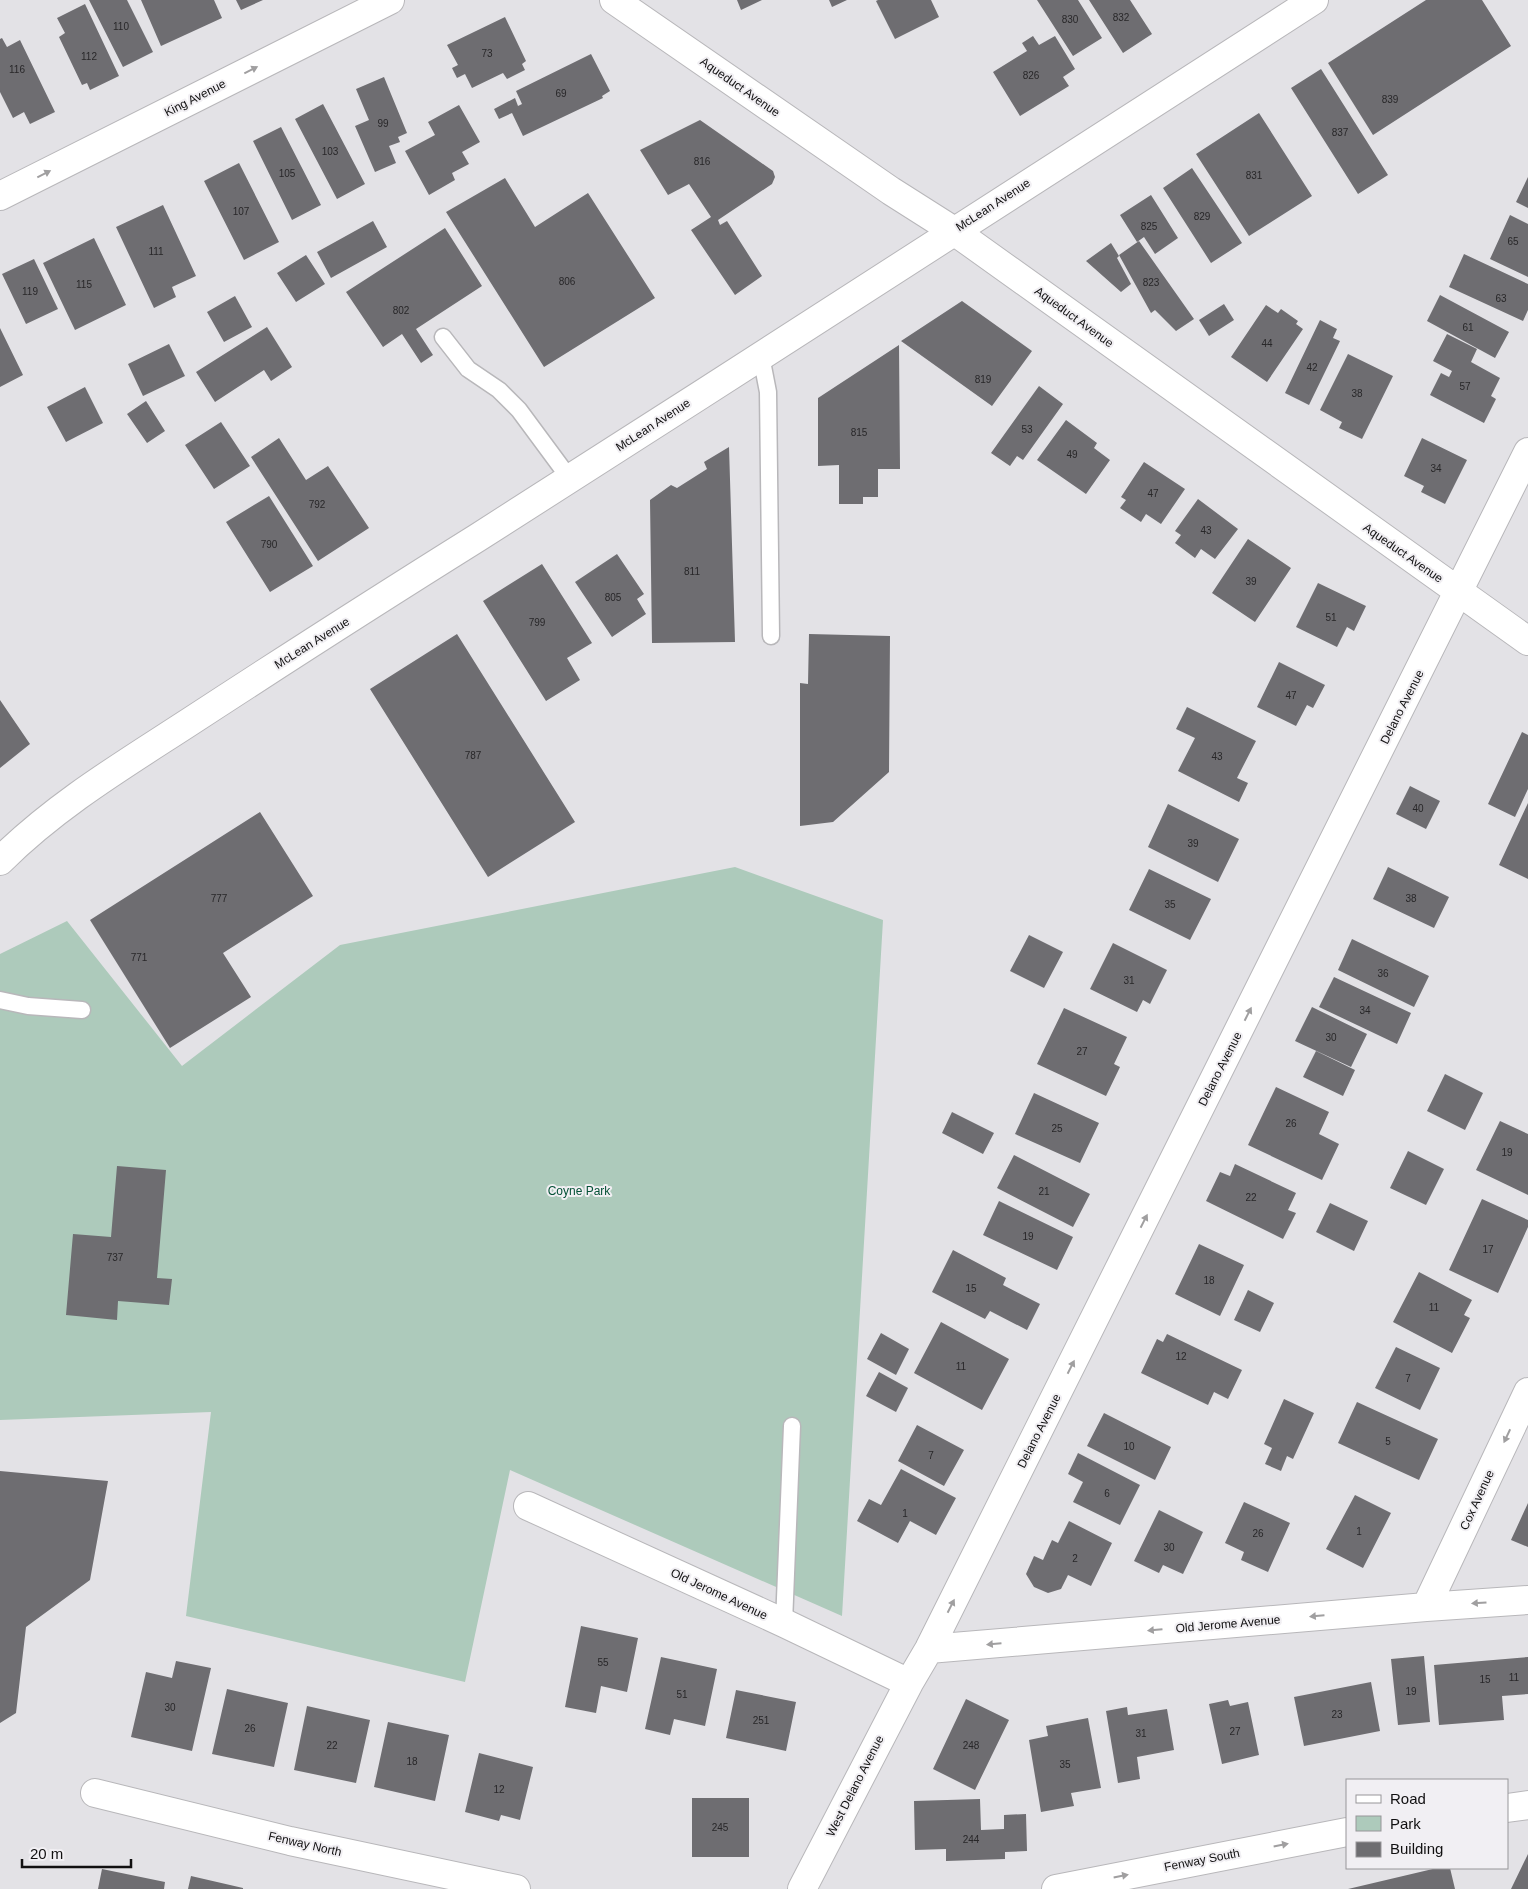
<svg xmlns="http://www.w3.org/2000/svg" width="1528" height="1889" viewBox="0 0 1528 1889" font-family="Helvetica,sans-serif">
<rect width="100%" height="100%" fill="#e3e2e6"/>
<!-- green -->
<path fill="#adcabb" d="M735,867L883,920L842,1616L510,1470L465,1682L186,1616L211,1412L0,1420V954L67,921L182,1066L340,945Z"/>
<!-- building -->
<path fill="#6e6d71" d="M89,0H127L153,52L123,67Z
M141,0H214L222,18L161,46Z
M236,0H263L241,10Z
M737,0H762L741,10Z
M829,0H847L832,7Z
M878,0H931L939,17L895,39L876,1Z
M1037,0H1078L1102,38L1073,56Z
M1089,0H1130L1152,34L1123,53Z
M1426,0H1482L1511,46L1373,135L1328,63Z
M85,4L119,76L90,90L87,83L82,85L59,37L65,33L57,18Z
M505,17L526,61L522,64L525,70L507,79L503,73L472,88L465,74L457,78L452,68L458,65L447,45Z
M1033,36L1039,45L1055,36L1075,69L1063,77L1069,86L1020,116L993,72L1027,51L1022,43Z
M2,38L7,47L20,40L55,112L30,124L24,112L13,118L0,92V39Z
M591,54L610,91L602,96L603,98L523,136L512,113L499,119L494,109L515,98L518,106L522,104L516,91Z
M1321,69L1388,175L1358,194L1291,88Z
M384,77L407,133L398,137L400,142L389,146L396,163L375,172L355,126L369,120L356,89Z
M323,104L365,184L337,199L295,119Z
M459,105L480,142L462,152L469,164L452,173L455,180L429,195L405,151L435,135L428,122Z
M1259,113L1312,196L1249,236L1196,154Z
M700,120L773,171L775,177L772,184L718,220L720,225L727,221L762,276L735,295L691,230L711,217L689,184L668,195L640,150Z
M281,127L321,205L292,220L253,141Z
M239,163L279,242L244,260L204,181Z
M1192,168L1242,243L1211,263L1163,188Z
M1528,177V208L1516,202Z
M505,178L535,227L588,193L655,298L544,367L446,212Z
M1151,195L1178,238L1155,254L1144,237L1137,242L1120,215Z
M163,205L196,276L172,287L176,297L154,308L116,227Z
M1510,215L1528,224V277L1490,259Z
M373,221L387,247L331,278L317,252Z
M445,228L482,286L416,329L433,355L421,363L402,334L383,347L346,292Z
M94,238L126,305L75,330L43,263Z
M1139,241L1194,319L1176,331L1155,310L1151,313L1119,255Z
M1111,243L1119,256L1117,258L1131,284L1121,292L1086,261Z
M1464,254L1528,284V310L1523,321L1449,287Z
M306,255L325,284L296,302L277,273Z
M34,259L58,309L26,324L2,274Z
M1440,295L1509,332L1495,358L1427,321Z
M235,296L252,327L224,342L207,312Z
M962,301L1032,351L992,406L901,341Z
M1224,304L1234,320L1209,336L1199,320Z
M1266,305L1278,313L1281,309L1298,321L1296,324L1303,329L1267,382L1231,357Z
M1320,320L1337,329L1333,338L1340,341L1309,405L1285,393Z
M267,327L292,367L271,381L264,370L215,402L196,372Z
M0,328L23,375L0,387Z
M1447,334L1477,349L1471,362L1500,378L1491,396L1496,399L1484,423L1430,395L1441,373L1449,377L1452,371L1433,361Z
M169,344L185,376L143,396L128,364Z
M899,345L900,469H878V497H863V504H839V465L818,466V398Z
M1348,354L1393,376L1362,439L1339,428L1342,422L1320,410Z
M1039,386L1063,404L1023,460L1017,456L1010,466L991,453Z
M85,387L103,423L66,442L47,407Z
M146,401L165,431L147,443L127,414Z
M1066,420L1097,443L1094,448L1110,460L1086,494L1037,460Z
M221,422L250,466L214,489L185,445Z
M279,438L306,480L328,466L369,528L318,561L251,457Z
M1422,438L1467,460L1445,504L1421,492L1424,486L1404,476Z
M729,447L735,642L652,643L650,500L671,485L677,488L707,469L704,462Z
M1144,462L1185,489L1161,524L1146,514L1141,522L1120,508L1126,500L1121,497Z
M269,496L313,566L270,592L226,522Z
M1198,499L1238,529L1215,559L1201,549L1195,558L1175,543L1181,535L1175,531Z
M1248,539L1291,568L1255,622L1212,593Z
M617,554L644,594L637,599L646,614L612,637L575,582Z
M542,564L592,643L567,658L580,680L546,701L483,601Z
M1318,583L1366,606L1354,631L1347,627L1337,647L1296,627Z
M457,634L575,822L488,877L370,689Z
M809,634L890,636L889,772L833,822L800,826V683L808,684Z
M1279,662L1325,685L1313,708L1307,705L1296,726L1257,707Z
M0,700L30,744L0,768Z
M1187,707L1256,741L1237,778L1248,783L1239,802L1178,771L1195,738L1176,729Z
M1522,732L1528,735V789L1515,817L1488,804Z
M1410,786L1440,801L1426,829L1396,814Z
M1528,803V879L1499,865Z
M1168,804L1239,839L1218,882L1148,847Z
M260,812L313,896L223,953L251,997L170,1048L90,920Z
M1388,867L1449,897L1434,928L1373,899Z
M1149,869L1211,899L1190,940L1129,910Z
M1029,935L1063,952L1044,988L1010,971Z
M1352,939L1429,976L1414,1007L1338,970Z
M1113,943L1167,970L1150,1004L1143,1000L1137,1012L1090,989Z
M1334,977L1411,1013L1397,1044L1319,1007Z
M1312,1007L1367,1034L1351,1067L1295,1041Z
M1064,1008L1127,1037L1114,1064L1120,1067L1106,1096L1037,1064Z
M1316,1051L1355,1070L1343,1096L1303,1077Z
M1445,1074L1483,1093L1465,1130L1427,1111Z
M1276,1087L1329,1112L1319,1134L1339,1144L1322,1180L1248,1145Z
M1034,1093L1099,1123L1080,1163L1015,1134Z
M952,1112L994,1133L983,1154L942,1133Z
M1500,1121L1528,1134V1195L1476,1170Z
M1408,1151L1444,1169L1426,1205L1390,1188Z
M1014,1155L1090,1194L1073,1227L997,1188Z
M1235,1164L1296,1193L1288,1210L1296,1213L1283,1239L1206,1201L1220,1172L1230,1176Z
M117,1166L166,1170L157,1278L172,1279L169,1305L118,1301L117,1320L66,1315L73,1234L111,1237Z
M1482,1199L1528,1220V1227L1498,1293L1449,1270Z
M999,1201L1073,1237L1057,1270L983,1235Z
M1330,1203L1368,1221L1354,1251L1316,1232Z
M1199,1244L1244,1265L1220,1316L1175,1294Z
M953,1250L1006,1278L1003,1285L1040,1304L1027,1330L990,1311L985,1319L932,1292Z
M1419,1272L1472,1300L1464,1315L1470,1318L1452,1353L1393,1322Z
M1248,1290L1274,1303L1260,1332L1234,1320Z
M941,1322L1009,1359L982,1410L914,1373Z
M881,1333L909,1349L896,1375L867,1359Z
M1167,1334L1242,1370L1228,1399L1214,1392L1208,1405L1141,1373L1157,1339L1163,1342Z
M1396,1347L1440,1368L1420,1410L1375,1388Z
M879,1372L908,1388L896,1412L866,1396Z
M1284,1399L1314,1413L1293,1459L1287,1456L1281,1471L1265,1464L1272,1448L1264,1444Z
M1357,1402L1438,1439L1419,1480L1338,1443Z
M1104,1413L1171,1447L1155,1480L1087,1446Z
M917,1425L964,1450L944,1486L898,1461Z
M1078,1453L1140,1485L1120,1525L1073,1502L1083,1482L1068,1474Z
M901,1469L956,1498L936,1535L910,1521L898,1543L857,1521L869,1499L881,1505Z
M0,1471L108,1481L90,1580L26,1627L16,1713L0,1723Z
M1355,1495L1391,1513L1363,1568L1326,1549Z
M1244,1502L1290,1523L1268,1572L1241,1560L1244,1552L1225,1543Z
M1528,1503V1547L1511,1540Z
M1159,1510L1203,1532L1183,1574L1163,1565L1159,1573L1134,1561Z
M1069,1521L1112,1543L1091,1586L1068,1575L1061,1589L1048,1593L1034,1587L1026,1574L1034,1556L1043,1560L1052,1540L1058,1543Z
M581,1626L638,1638L627,1692L601,1686L596,1713L565,1707Z
M1424,1656L1430,1722L1398,1725L1391,1659Z
M661,1657L717,1669L705,1726L674,1719L670,1735L645,1729Z
M1528,1657V1694L1502,1696L1504,1720L1439,1725L1434,1665Z
M176,1661L211,1668L192,1751L131,1737L146,1672L172,1678Z
M1371,1682L1380,1731L1304,1746L1294,1697Z
M227,1689L288,1703L274,1767L212,1754Z
M736,1690L796,1702L786,1751L726,1738Z
M966,1699L1009,1720L975,1790L933,1769Z
M1228,1700L1230,1706L1248,1702L1259,1755L1222,1764L1209,1704Z
M307,1706L370,1720L356,1783L294,1770Z
M1127,1707L1128,1715L1167,1709L1174,1750L1137,1757L1140,1779L1118,1783L1106,1711Z
M1088,1718L1101,1788L1071,1793L1074,1806L1041,1812L1029,1740L1048,1736L1046,1726Z
M388,1722L449,1735L435,1801L374,1787Z
M479,1753L533,1767L520,1820L501,1815L499,1821L465,1812Z
M692,1798H749V1857H692Z
M980,1799L981,1830L1004,1829V1815L1026,1814L1027,1851L1005,1852V1859L946,1861V1849L915,1850L914,1801Z
M1528,1854V1889H1511Z
M1437,1868H1450L1455,1889H1348Z
M102,1869L165,1882L164,1889H98Z
M191,1876L243,1888V1889H188Z"/>
<g fill="none" stroke-linecap="round" stroke-linejoin="round">
<!-- lane casing -->
<g stroke="#b8b7ba" stroke-width="19">
<path id="lane" d="M443,337L468,369L499,390L519,410L570,479
M761,356L768,392L771,636
M0,1000L28,1006L82,1010
M784,1623L792,1426"/>
</g>
<!-- street casing -->
<g stroke="#b8b7ba" stroke-width="30">
<path id="street" d="M614,0L891,191L954,231L1528,641
M0,196L390,0
M528,1506L784,1623L909,1683
M1426,1607L1528,1392
M929,1649L1426,1607L1528,1600
M95,1793L290,1841L516,1889
M1507,1808L1528,1805
M802,1889L909,1683L929,1649L1528,452
M1056,1889L1347,1832"/>
</g>
<!-- secondary casing -->
<g stroke="#b8b7ba" stroke-width="30">
<path id="secondary" d="M0,861C56,805 125,764 191,721C286,659 381,598 477,538C757,360 1035,178 1314,0"/>
</g>
<!-- lane -->
<use href="#lane" stroke="#fff" stroke-width="16"/>
<!-- street -->
<use href="#street" stroke="#fff" stroke-width="28"/>
<!-- secondary -->
<use href="#secondary" stroke="#fff" stroke-width="28"/>
</g>
<!-- one-way arrows -->
<defs><path id="oneway-solid" d="M-6-.8H1V-3.2L6.5 0L1 3.2V.8H-6Z" transform="scale(1.25)"/></defs>
<g fill="#a09fa0">
<use href="#oneway-solid" transform="translate(251 70) rotate(-27)"/>
<use href="#oneway-solid" transform="translate(44 174) rotate(-27)"/>
<use href="#oneway-solid" transform="translate(1248 1014) rotate(-63)"/>
<use href="#oneway-solid" transform="translate(1144 1221) rotate(-63)"/>
<use href="#oneway-solid" transform="translate(1071 1367) rotate(-63)"/>
<use href="#oneway-solid" transform="translate(1507 1436) rotate(115)"/>
<use href="#oneway-solid" transform="translate(1479 1603) rotate(176)"/>
<use href="#oneway-solid" transform="translate(951 1606) rotate(-63)"/>
<use href="#oneway-solid" transform="translate(1317 1616) rotate(175)"/>
<use href="#oneway-solid" transform="translate(1155 1630) rotate(175)"/>
<use href="#oneway-solid" transform="translate(994 1644) rotate(175)"/>
<use href="#oneway-solid" transform="translate(1281 1845) rotate(-11)"/>
<use href="#oneway-solid" transform="translate(1121 1876) rotate(-11)"/>
</g>
<g text-anchor="middle" dominant-baseline="central" stroke-width="4" stroke-linejoin="round" paint-order="stroke">
<!-- number labels -->
<g font-size="10" fill="#282729">
<text x="1121" y="17">832</text>
<text x="1070" y="19">830</text>
<text x="121" y="26">110</text>
<text x="487" y="53">73</text>
<text x="89" y="56">112</text>
<text x="17" y="69">116</text>
<text x="1031" y="75">826</text>
<text x="561" y="93">69</text>
<text x="1390" y="99">839</text>
<text x="383" y="123">99</text>
<text x="1340" y="132">837</text>
<text x="330" y="151">103</text>
<text x="702" y="161">816</text>
<text x="287" y="173">105</text>
<text x="1254" y="175">831</text>
<text x="241" y="211">107</text>
<text x="1202" y="216">829</text>
<text x="1149" y="226">825</text>
<text x="1513" y="241">65</text>
<text x="156" y="251">111</text>
<text x="567" y="281">806</text>
<text x="1151" y="282">823</text>
<text x="84" y="284">115</text>
<text x="30" y="291">119</text>
<text x="1501" y="298">63</text>
<text x="401" y="310">802</text>
<text x="1468" y="327">61</text>
<text x="1267" y="343">44</text>
<text x="1312" y="367">42</text>
<text x="983" y="379">819</text>
<text x="1465" y="386">57</text>
<text x="1357" y="393">38</text>
<text x="1027" y="429">53</text>
<text x="859" y="432">815</text>
<text x="1072" y="454">49</text>
<text x="1436" y="468">34</text>
<text x="1153" y="493">47</text>
<text x="317" y="504">792</text>
<text x="1206" y="530">43</text>
<text x="269" y="544">790</text>
<text x="692" y="571">811</text>
<text x="1251" y="581">39</text>
<text x="613" y="597">805</text>
<text x="1331" y="617">51</text>
<text x="537" y="622">799</text>
<text x="1291" y="695">47</text>
<text x="473" y="755">787</text>
<text x="1217" y="756">43</text>
<text x="1418" y="808">40</text>
<text x="1193" y="843">39</text>
<text x="219" y="898">777</text>
<text x="1411" y="898">38</text>
<text x="1170" y="904">35</text>
<text x="139" y="957">771</text>
<text x="1383" y="973">36</text>
<text x="1129" y="980">31</text>
<text x="1365" y="1010">34</text>
<text x="1331" y="1037">30</text>
<text x="1082" y="1051">27</text>
<text x="1291" y="1123">26</text>
<text x="1057" y="1128">25</text>
<text x="1507" y="1152">19</text>
<text x="1044" y="1191">21</text>
<text x="1251" y="1197">22</text>
<text x="1028" y="1236">19</text>
<text x="1488" y="1249">17</text>
<text x="115" y="1257">737</text>
<text x="1209" y="1280">18</text>
<text x="971" y="1288">15</text>
<text x="1434" y="1307">11</text>
<text x="1181" y="1356">12</text>
<text x="961" y="1366">11</text>
<text x="1408" y="1378">7</text>
<text x="1388" y="1441">5</text>
<text x="1129" y="1446">10</text>
<text x="931" y="1455">7</text>
<text x="1107" y="1493">6</text>
<text x="905" y="1513">1</text>
<text x="1359" y="1531">1</text>
<text x="1258" y="1533">26</text>
<text x="1169" y="1547">30</text>
<text x="1075" y="1558">2</text>
<text x="603" y="1662">55</text>
<text x="1514" y="1677">11</text>
<text x="1485" y="1679">15</text>
<text x="1411" y="1691">19</text>
<text x="682" y="1694">51</text>
<text x="170" y="1707">30</text>
<text x="1337" y="1714">23</text>
<text x="761" y="1720">251</text>
<text x="250" y="1728">26</text>
<text x="1235" y="1731">27</text>
<text x="1141" y="1733">31</text>
<text x="332" y="1745">22</text>
<text x="971" y="1745">248</text>
<text x="412" y="1761">18</text>
<text x="1065" y="1764">35</text>
<text x="499" y="1789">12</text>
<text x="720" y="1827">245</text>
<text x="971" y="1839">244</text>
</g>
<!-- street labels -->
<g font-size="12" fill="#111011" stroke="#f1eff3">
<text transform="translate(740 87) rotate(35)">Aqueduct Avenue</text>
<text transform="translate(195 98) rotate(-27)">King Avenue</text>
<text transform="translate(993 205) rotate(-33)">McLean Avenue</text>
<text transform="translate(1074 317) rotate(36)">Aqueduct Avenue</text>
<text transform="translate(653 425) rotate(-33)">McLean Avenue</text>
<text transform="translate(1403 553) rotate(35)">Aqueduct Avenue</text>
<text transform="translate(312 643) rotate(-32)">McLean Avenue</text>
<text transform="translate(1402 707) rotate(-63)">Delano Avenue</text>
<text transform="translate(1220 1069) rotate(-63)">Delano Avenue</text>
<text transform="translate(1039 1431) rotate(-63)">Delano Avenue</text>
<text transform="translate(1477 1500) rotate(-65)">Cox Avenue</text>
<text transform="translate(719 1594) rotate(25)">Old Jerome Avenue</text>
<text transform="translate(1228 1624) rotate(-5)">Old Jerome Avenue</text>
<text transform="translate(855 1786) rotate(-63)">West Delano Avenue</text>
<text transform="translate(305 1844) rotate(13)">Fenway North</text>
<text transform="translate(1202 1860) rotate(-11)">Fenway South</text>
</g>
<!-- park labels -->
<g font-size="12" fill="#045136" stroke="#f1eff3">
<text x="579" y="1191">Coyne Park</text>
</g>
</g>
<!-- legend -->
<rect x="1346" y="1779" width="162" height="90" fill="#f1eff3" stroke="#979699"/>
<rect x="1356" y="1795" width="25" height="8" fill="#ffffff" stroke="#979699"/>
<text x="1390" y="1804" font-size="15" fill="#111011">Road</text>
<rect x="1356" y="1816" width="25" height="15" fill="#adcabb" stroke="#979699"/>
<text x="1390" y="1829" font-size="15" fill="#111011">Park</text>
<rect x="1356" y="1842" width="25" height="15" fill="#6e6d71" stroke="#979699"/>
<text x="1390" y="1854" font-size="15" fill="#111011">Building</text>
<!-- scale -->
<path d="M22 1859v8h109v-8" fill="none" stroke="#111011" stroke-width="2.5"/>
<text x="30" y="1859" font-size="15" fill="#111011" stroke="#f1eff3" stroke-width="4" paint-order="stroke">20 m</text>
</svg>
